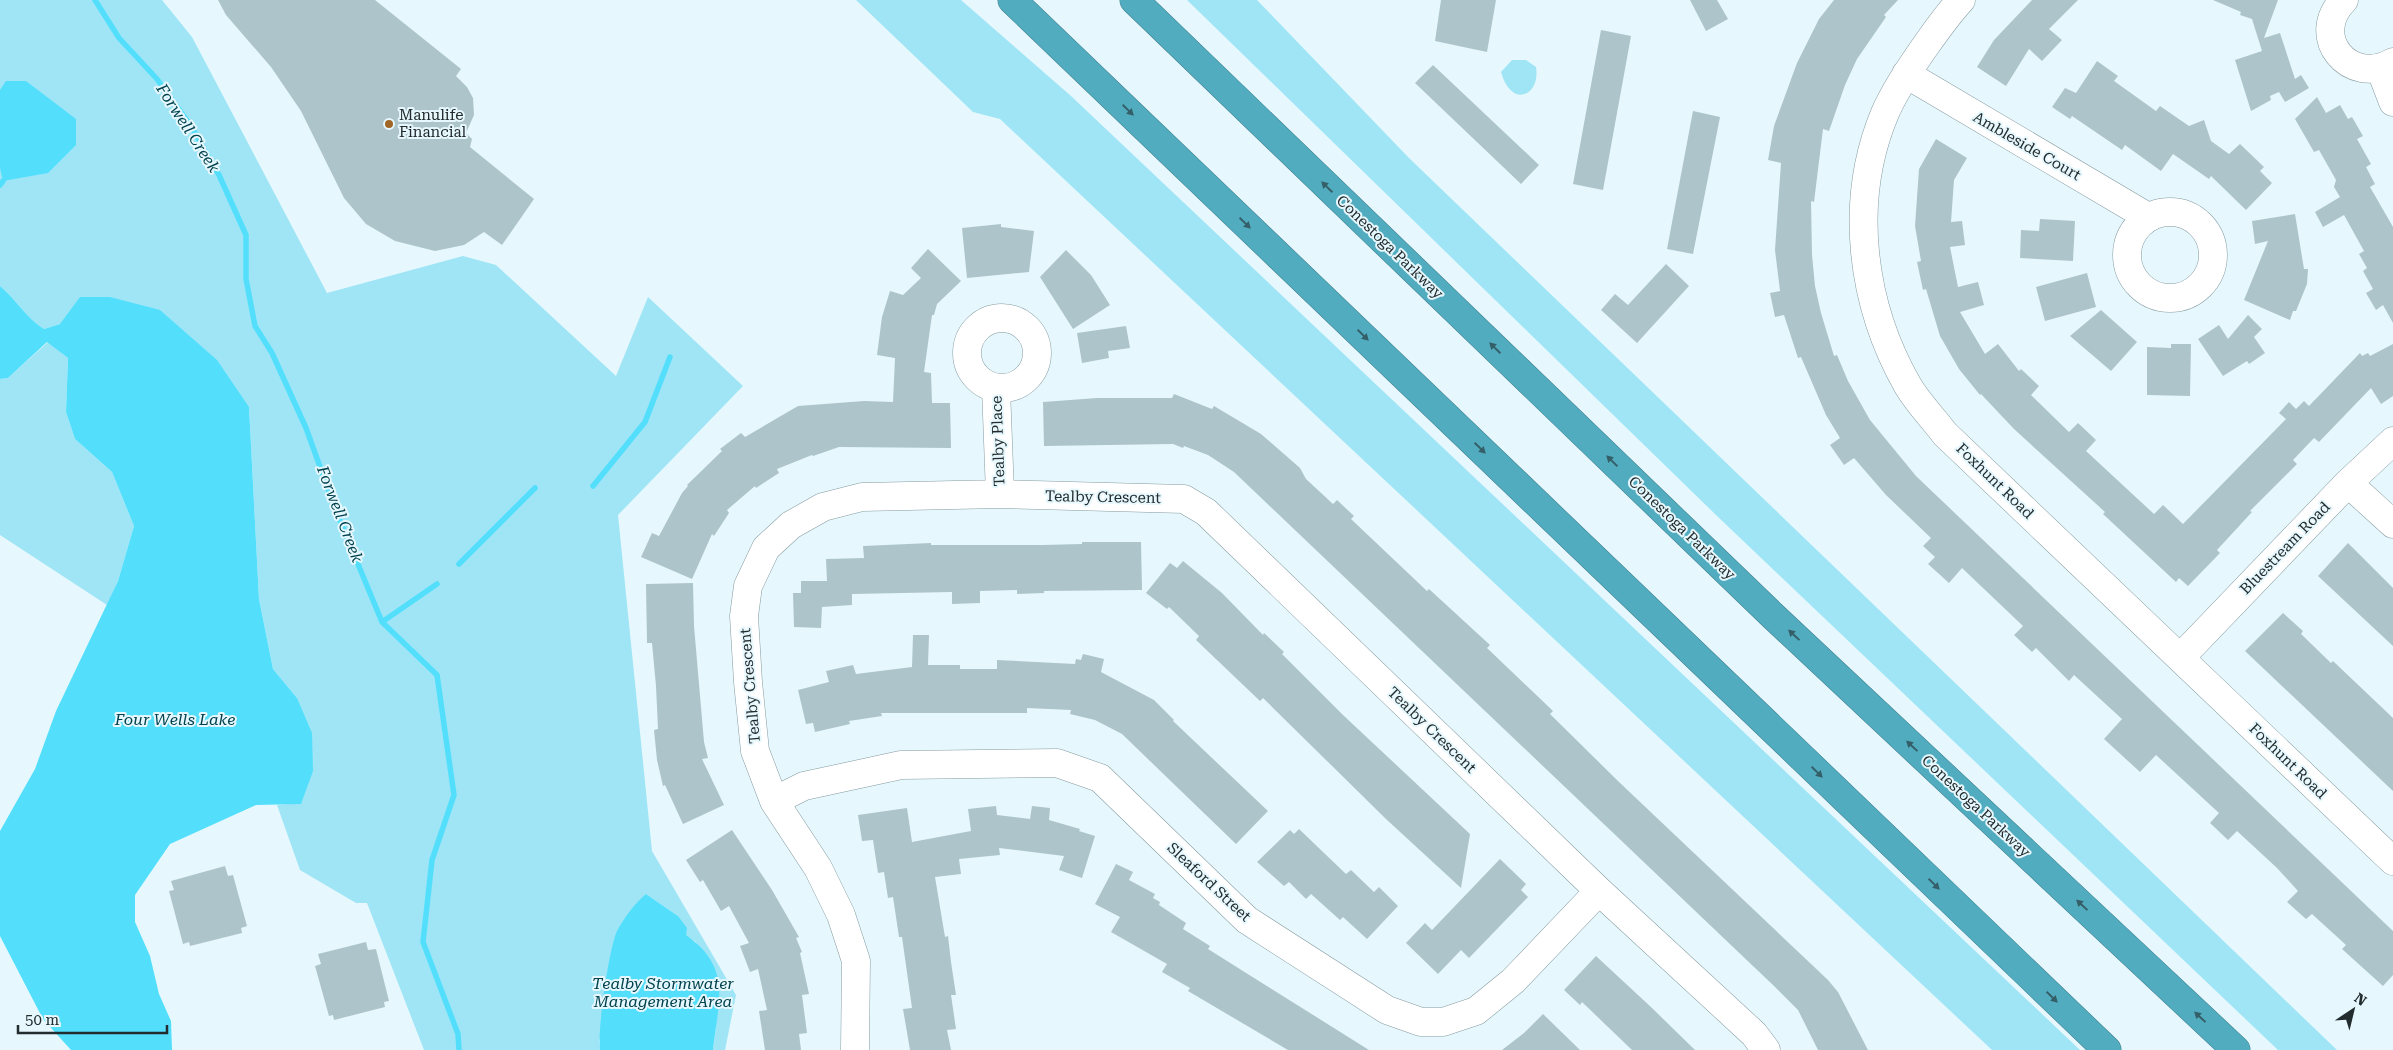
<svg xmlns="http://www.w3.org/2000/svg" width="2393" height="1050" viewBox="0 0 2393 1050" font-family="'Roboto Serif',serif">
<rect width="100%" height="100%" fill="#e6f8fd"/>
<!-- green -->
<path fill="#9fe5f6" d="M0,0H162L192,37L327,293L463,256L496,265L616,376L648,297L743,386L618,515L652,851L736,995L725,1050H713L716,1027L696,942L685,935L678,916L646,894L599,1041L600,1050H424L367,903H356L300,870L277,805L301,803L297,698L273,669L259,599L249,407L60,324L44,329C26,318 16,299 0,286Z
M856,0H961L1071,96L2080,1050H1992L1000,119L973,112Z
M1187,0H1257L1409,158L2337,1050H2278L1716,515Z
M1512,60H1526L1536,67C1541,96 1511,109 1501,72Z
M48,342L68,358L66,412L75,439L112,472L134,526L118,581L107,605L0,535V379L8,378Z"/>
<!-- water -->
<path fill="#53dffc" d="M6,81H26L76,119V145L48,173L3,181L0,168V90Z
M0,286C16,299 26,318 44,329L60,324L80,297H110L160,310L217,360L249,407L259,599L273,669L297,698L312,733L313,771L301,804L256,805L170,844L135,895V922L150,956L159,994L171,1021L172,1050H71L43,1019L0,936V831L35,769L56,711L118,581L134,526L112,472L75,439L66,412L68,358L47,342L8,378L0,379Z
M646,894L678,916L687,928L686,935C733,968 718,1002 713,1050H600C597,1031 609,948 617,931C624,918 634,904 646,894Z"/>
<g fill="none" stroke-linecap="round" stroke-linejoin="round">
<!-- stream -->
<path stroke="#53dffc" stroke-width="5.5" d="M95,0L119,38L157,79L191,126L219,175L246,235V279L255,326L272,353L306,428L336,511L382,622L437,675L454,795L432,860L423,942L458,1034L459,1050
M0,185L3,181
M593,486L645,422L670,357
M459,564L535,488
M382,622L437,584"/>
</g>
<!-- building -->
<path fill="#adc4ca" d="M218,0H375L461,69L456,76L467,87L473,98L474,115L466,133L472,139L470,147L534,199L502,245L484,232L464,245L435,251L395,241L366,224L344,198L301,111L271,67L226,15Z
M1441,0H1496L1487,52L1435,41Z
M1690,0H1717L1728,19L1706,31Z
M1834,0H1898L1884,15L1886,17L1857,59L1845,85L1829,131L1823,129L1814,202L1811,201L1812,255L1815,286L1821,313L1834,356L1837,355L1848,381L1870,420L1916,476L2393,931V975L2383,986L2342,949L2346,945L2312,914L2306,919L2287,902L2298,891L2277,868L2237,831L2228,840L2210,823L2219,813L2156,755L2140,772L2104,739L2122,719L2074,675L2069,681L2036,648L2032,652L2014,635L2023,626L1962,568L1949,583L1928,564L1935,557L1923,546L1931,538L1886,495L1854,458L1844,465L1830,445L1840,438L1826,415L1801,357L1798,358L1784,315L1775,317L1770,293L1780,291L1775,250L1781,163L1768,160L1774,126L1797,63L1819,19Z
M2032,0H2078L2049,29L2062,40L2042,61L2029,49L2006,86L1977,67L1994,40Z
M2213,0H2278L2264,38L2280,33L2295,79L2301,75L2309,88L2285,102L2279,92L2270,96L2271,100L2251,111L2235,60L2262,51L2252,19L2240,15L2241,12Z
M1601,30L1631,36L1603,190L1573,184Z
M2097,61L2118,76L2114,81L2156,111L2160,106L2189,126L2204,120L2211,141L2229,154L2240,144L2264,167L2260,171L2272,183L2246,210L2211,176L2209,179L2173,154L2161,171L2125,145L2122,150L2072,116L2070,119L2052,107L2065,88L2076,93Z
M1433,65L1539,165L1521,184L1415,83Z
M2317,97L2326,113L2340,105L2348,119L2352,117L2363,136L2357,139L2371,164L2366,167L2375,184L2370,187L2393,227V323L2383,305L2376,310L2366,293L2373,289L2363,271L2367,268L2359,254L2364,251L2344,215L2323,227L2315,212L2340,197L2334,187L2336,180L2319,150L2314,152L2295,119Z
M1693,111L1720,117L1693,254L1667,249Z
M1936,139L1967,158L1954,180L1951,222L1962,221L1965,245L1950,247L1958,287L1978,282L1984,305L1960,312L1985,354L1998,344L2019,371L2021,369L2039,386L2031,395L2069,432L2078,423L2096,440L2086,451L2154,514L2163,505L2183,524L2286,419L2279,413L2289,402L2296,409L2304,401L2309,406L2360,353L2362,356L2368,353L2370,356L2393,344V396L2381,404L2371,388L2319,442L2314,438L2293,460L2297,464L2250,511L2252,512L2217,550L2220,553L2188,586L2179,578L2176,582L2103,514L2105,512L2014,429L1981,394L1980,395L1959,369L1940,336L1926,289L1923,290L1917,262L1921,261L1915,226L1919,169Z
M2295,214L2304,269H2308L2307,284L2296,311H2293L2290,320L2244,300L2268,241L2255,244L2252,221Z
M2040,219L2075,221L2073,261L2020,258L2021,230L2039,231Z
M1001,224V227L1034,231L1029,272L967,278L962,228Z
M928,249L961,281L937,304L934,315H932L924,372L931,373L932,403H950L951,448L839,447L813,456L812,455L777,469L779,473L756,488L755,486L727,510L729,513L714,536L712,534L692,579L641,557L652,533L659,536L682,493L688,486L687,485L722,451L720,449L741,433L745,437L798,406L864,401L893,402L895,358L877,355L882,317L890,291L903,295L921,278L911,268Z
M1066,250L1091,275L1110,305L1073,329L1040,277Z
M1666,264L1689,286L1637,343L1601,310L1615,294L1628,305Z
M2087,273L2096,307L2045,321L2036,287Z
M2101,310L2137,342L2111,371L2070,336Z
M2248,315L2262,329L2254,337L2265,353L2249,364L2247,361L2223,376L2198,339L2219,325L2228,339Z
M1126,326L1130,348L1108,351L1109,358L1082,363L1077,333Z
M2171,344H2191L2190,396L2147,395V347L2171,348Z
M1174,394L1212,409L1214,406L1261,434L1300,468L1306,479L1333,504L1337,500L1354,516L1351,519L1427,591L1429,589L1490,645L1487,648L1553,711L1550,714L1619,782L1828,980L1838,992L1868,1050H1818L1798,1010L1774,986L1234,472L1208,455L1184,446L1183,448L1173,444L1044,446L1043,402L1097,398H1172Z
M1082,542H1141L1142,590L1044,591V593L1017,594V590L980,591V603L952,604V592L852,594V605L822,607L821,628L794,627L793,593H801V581H827L826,559L864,558L863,546L931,543V545H1043L1082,544Z
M2348,543L2393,588V646L2318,576Z
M1183,561L1222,593L1263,635L1264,633L1284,652L1282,654L1343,715L1470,834L1461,888L1386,819L1263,698L1260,701L1196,640L1199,636L1169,607L1167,609L1146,593L1170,563L1177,568Z
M693,583L694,626L704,742L708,758L702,759L724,805L683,824L665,785L663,786L657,760L654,730L658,729L656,686L652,643H647L646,584Z
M2283,613L2303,631L2301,634L2331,663L2333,661L2393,718V791L2245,651Z
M913,635H929L928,665H960V669H997V660L1075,664L1076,659L1081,660L1083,654L1104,659L1101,672L1154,700L1174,720L1173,721L1268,811L1236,844L1122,734L1095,720L1070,714L1071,710L1027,708V713H881L882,716L849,721L850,724L815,732L813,723L806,724L798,690L829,682L826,671L853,665L856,674L912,667Z
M996,806L997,815L1030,819L1032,806L1050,808L1049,820L1080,829L1079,831L1095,836L1082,878L1059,870L1064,856L999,848L1000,855L959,859L961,874L935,877L945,937L948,936L951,962L956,995H951L956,1029L947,1030L951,1050H910L903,1009L912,1008L902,937H899L893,897L888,898L884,872L878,873L873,840L862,841L858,815L907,808L912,842L971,831L968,809Z
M1299,829L1346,874L1351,870L1374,892L1379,887L1398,906L1367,939L1343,917L1340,920L1311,894L1306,899L1289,882L1284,886L1257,862L1290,830L1294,834Z
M732,830L772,890L799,937L796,938L802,952L800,953L809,994L802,995L807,1033L799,1034L801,1050H765L759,1011L767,1010L758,969L750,972L740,946L749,943L729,906L721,911L703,880L700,882L686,860Z
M1500,859L1526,884L1521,890L1528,897L1469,958L1461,950L1438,974L1406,943L1425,923L1432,930Z
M1116,864L1133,872L1129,880L1155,894L1153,898L1160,902L1159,905L1186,923L1183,929L1210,946L1208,949L1369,1050H1288L1188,991L1190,988L1162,972L1167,964L1111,932L1120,917L1095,904Z
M225,866L228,876L233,875L247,926L241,928L242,933L190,946L189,942L183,944L169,891L174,890L171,881Z
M366,942L368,950L376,949L389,1001L384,1002L385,1007L334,1020L333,1015L329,1016L315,966L321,964L318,954Z
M1596,956L1652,1008L1695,1050H1632L1582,1002L1580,1005L1564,990Z
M1543,1014L1580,1050H1502L1524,1033Z"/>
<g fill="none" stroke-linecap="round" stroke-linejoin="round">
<!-- minor casing -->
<g stroke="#869ba1" stroke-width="29">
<path id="minor" d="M1961,0C1947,15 1936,31 1924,48C1910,68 1895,90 1885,113C1848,201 1861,304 1908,386C1918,403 1933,418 1945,434L2393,861
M2344,0C2308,36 2349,87 2393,62
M2380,68L2393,102
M1906,74L2148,217
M2127 255a43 43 0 1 1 86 0a43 43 0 1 1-86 0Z
M967 353a35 35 0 1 1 70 0a35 35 0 1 1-70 0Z
M996,388L1000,494
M2348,483L2393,524
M2180,658L2348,483L2393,441
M774,801L804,786L901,765L1057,763L1100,778L1247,920L1387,1010L1421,1022H1443L1476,1011L1513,981L1599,891
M855,1050L856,961L841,915L818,868L774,801L755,751L748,682L744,616L748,586L766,548L791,525L823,507L862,497L1000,494L1184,499L1206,512L1599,891L1754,1034L1766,1050"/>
</g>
<!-- highway casing -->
<g stroke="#417f8d" stroke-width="29">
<path id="highway" d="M1012,0L2107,1050
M1134,0L1773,616L2236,1050"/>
</g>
<!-- minor -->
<use href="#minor" stroke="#fff" stroke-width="28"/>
<!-- highway -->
<use href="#highway" stroke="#51acc0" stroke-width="28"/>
</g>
<!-- one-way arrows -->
<defs><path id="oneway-solid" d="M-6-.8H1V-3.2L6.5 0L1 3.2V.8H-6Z" transform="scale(1.25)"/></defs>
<g fill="#355f68">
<use href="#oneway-solid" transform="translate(1128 110) rotate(44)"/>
<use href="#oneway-solid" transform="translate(1327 187) rotate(-136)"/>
<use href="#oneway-solid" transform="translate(1245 223) rotate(44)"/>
<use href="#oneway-solid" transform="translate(1363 335) rotate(44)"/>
<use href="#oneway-solid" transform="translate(1495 348) rotate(-136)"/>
<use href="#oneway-solid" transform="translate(1480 448) rotate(44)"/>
<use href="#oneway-solid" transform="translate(1612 461) rotate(-136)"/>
<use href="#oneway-solid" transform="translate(1794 635) rotate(-137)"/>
<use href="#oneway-solid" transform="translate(1912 746) rotate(-137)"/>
<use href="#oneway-solid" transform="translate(1817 772) rotate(44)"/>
<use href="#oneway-solid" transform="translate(1934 884) rotate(44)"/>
<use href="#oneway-solid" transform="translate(2082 905) rotate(-137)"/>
<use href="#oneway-solid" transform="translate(2052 997) rotate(44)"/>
<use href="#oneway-solid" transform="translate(2200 1017) rotate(-137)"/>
</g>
<!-- markers -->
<circle fill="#a06626" stroke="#e6f8fd" stroke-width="2" cx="389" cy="124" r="5"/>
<g text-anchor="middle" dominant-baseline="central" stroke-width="4" stroke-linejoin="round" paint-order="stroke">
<!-- poi labels -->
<g font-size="15" fill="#222b2d" stroke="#e6f8fd" text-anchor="start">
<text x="399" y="115">Manulife<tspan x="399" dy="17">Financial</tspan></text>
</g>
<!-- street labels -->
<g font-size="15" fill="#222b2d" stroke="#e6f8fd">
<text transform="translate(2027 146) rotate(30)">Ambleside Court</text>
<text transform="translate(1390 247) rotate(44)">Conestoga Parkway</text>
<text transform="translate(998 441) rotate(-92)">Tealby Place</text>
<text transform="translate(1995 481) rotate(44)">Foxhunt Road</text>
<text transform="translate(1103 497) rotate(1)">Tealby Crescent</text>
<text transform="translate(1682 528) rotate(44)">Conestoga Parkway</text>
<text transform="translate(2285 548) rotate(-46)">Bluestream Road</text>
<text transform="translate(750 686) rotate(-95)">Tealby Crescent</text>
<text transform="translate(1432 730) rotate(44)">Tealby Crescent</text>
<text transform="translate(2288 761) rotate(44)">Foxhunt Road</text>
<text transform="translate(1976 806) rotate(43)">Conestoga Parkway</text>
<text transform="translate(1209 882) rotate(43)">Sleaford Street</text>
</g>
<!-- water labels -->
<g font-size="16" font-style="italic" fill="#00414d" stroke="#e6f8fd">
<text transform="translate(188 128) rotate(57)">Forwell Creek</text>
<text transform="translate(340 514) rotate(69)">Forwell Creek</text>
<text x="175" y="719">Four Wells Lake</text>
<text x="663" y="983">Tealby Stormwater<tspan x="663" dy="18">Management Area</tspan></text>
</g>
</g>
<!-- north arrow -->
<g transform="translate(2353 1010) rotate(35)" stroke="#e6f8fd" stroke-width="4" paint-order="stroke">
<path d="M0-4L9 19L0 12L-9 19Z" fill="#222b2d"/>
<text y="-8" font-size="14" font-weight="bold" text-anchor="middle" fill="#222b2d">N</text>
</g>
<!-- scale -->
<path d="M18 1025v8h149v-8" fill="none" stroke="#222b2d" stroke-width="2.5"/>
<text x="25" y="1025" font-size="15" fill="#222b2d" stroke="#e6f8fd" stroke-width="4" paint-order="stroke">50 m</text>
</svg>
